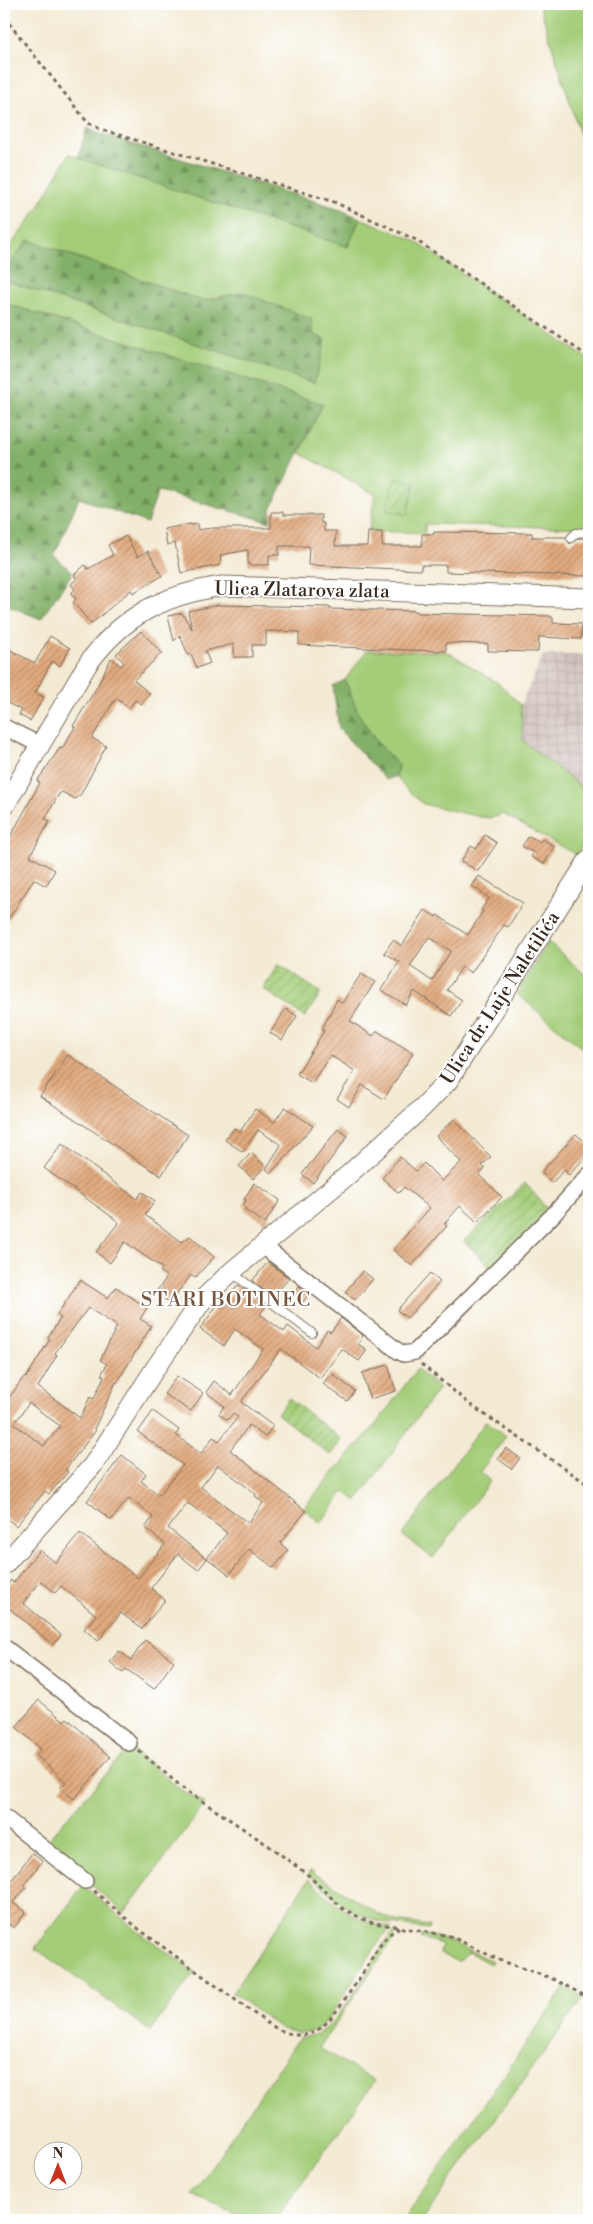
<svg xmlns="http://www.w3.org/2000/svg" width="593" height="2224" viewBox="0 0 593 2224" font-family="'Libre Bodoni',serif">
<defs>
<pattern id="industrial-grid" width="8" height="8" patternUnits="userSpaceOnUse" patternTransform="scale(1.25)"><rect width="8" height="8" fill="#cfc0ba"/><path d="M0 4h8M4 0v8" fill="none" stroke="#b3a59f"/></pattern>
<pattern id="forest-firs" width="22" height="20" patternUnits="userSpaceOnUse" patternTransform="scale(1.25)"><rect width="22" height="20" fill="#82b068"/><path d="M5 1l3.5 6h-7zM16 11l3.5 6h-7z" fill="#6c8f55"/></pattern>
<pattern id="garden-furrows" width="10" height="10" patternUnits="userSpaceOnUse" patternTransform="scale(1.25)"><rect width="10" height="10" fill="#a3cd78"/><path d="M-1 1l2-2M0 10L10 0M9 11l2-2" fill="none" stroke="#8db067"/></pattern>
<pattern id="building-hatch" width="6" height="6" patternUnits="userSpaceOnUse" patternTransform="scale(1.25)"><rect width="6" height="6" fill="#e2aa7e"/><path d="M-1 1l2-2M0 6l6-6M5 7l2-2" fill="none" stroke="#b88b67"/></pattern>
</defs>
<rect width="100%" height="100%" fill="#fff"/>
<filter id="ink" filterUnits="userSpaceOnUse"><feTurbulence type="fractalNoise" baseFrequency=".02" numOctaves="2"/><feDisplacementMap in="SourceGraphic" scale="10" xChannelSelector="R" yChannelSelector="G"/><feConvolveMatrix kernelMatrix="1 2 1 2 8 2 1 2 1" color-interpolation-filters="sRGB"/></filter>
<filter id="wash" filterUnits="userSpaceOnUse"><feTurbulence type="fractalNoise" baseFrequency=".0096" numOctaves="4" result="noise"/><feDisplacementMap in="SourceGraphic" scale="20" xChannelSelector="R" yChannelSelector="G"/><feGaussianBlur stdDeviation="1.12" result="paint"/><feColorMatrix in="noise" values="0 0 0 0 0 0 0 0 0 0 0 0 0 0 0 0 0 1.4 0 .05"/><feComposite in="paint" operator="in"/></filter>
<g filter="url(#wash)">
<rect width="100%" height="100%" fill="#f3ead3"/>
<!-- industrial -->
<path fill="url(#industrial-grid)" d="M543,655H589V793L523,741L521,705Z"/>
<!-- grass -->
<path fill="#a3cd78" stroke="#6f7c4b" d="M539,4H589V163Z
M69,154L348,247L360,218L412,239L589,360V528L425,524V533L369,531L375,494L300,453L322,404L4,303V280L314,383V335L242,293L203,301L28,240L4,272V255L38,208Z
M585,618L589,619V655H585Z
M367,650L448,652L498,683L521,705L523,741L589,793V835L576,855L503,814L492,818L480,817L423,804L405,788L396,776L398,765L375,740L358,713L345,680Z
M548,942L589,978V1054L517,994Z
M417,1369L439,1388L357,1501L344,1491L321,1523L303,1508L376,1424Z
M486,1421L506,1436L480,1472L490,1481L433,1558L402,1535Z
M123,1745L132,1749L184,1792L205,1804L124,1913L44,1844L125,1752L119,1747Z
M311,1871L377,1913L395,1921L430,1926L429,1929C367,1922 354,1919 309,1874Z
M309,1879C338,1907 352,1920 392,1928L381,1939L328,2019L315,2031L298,2033L282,2029L232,1993Z
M83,1886L139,1932L195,1972L150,2031L35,1948Z
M395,1932H398L319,2048L375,2081L275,2220H250L192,2195L299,2038C307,2037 317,2035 324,2030C340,2018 366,1974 377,1956C382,1947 386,1937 395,1932Z
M423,1934L448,1940L492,1961L490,1964L468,1952L458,1962L440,1953L442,1944L421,1938Z
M565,1987L584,1997L422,2220H404Z"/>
<!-- forest -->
<path fill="url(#forest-firs)" stroke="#5e6d43" d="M87,128L98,133L334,207L360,218L348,247L78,158Z
M28,240L203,301L242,292L311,319L314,335L326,340L314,383L4,280V272Z
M4,303L323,404L270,511V522L158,491L147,523L79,498L54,556L73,572L41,619L4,604Z
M345,680L358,713L375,740L398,765L396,776L386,780L339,729L333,686Z"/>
<!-- garden -->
<path fill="url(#garden-furrows)" stroke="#6f7c4b" d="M395,478L415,483L407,515L386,510Z
M278,964L321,993L305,1017L263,989Z
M525,1183L549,1211L491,1268L464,1241Z
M289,1398L342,1440L330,1455L277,1414Z"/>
<g id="blocks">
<!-- building -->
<path fill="url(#building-hatch)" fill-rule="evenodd" d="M271,512H283V515H321V523H324V531H336L335,546H367L368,532H382V546H422V534H434V532L532,533V537H566L570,544L578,538H589L587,576L446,572V565H421V570L308,565L309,546H279V555H269V565H248V550L221,555L220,565L181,573L175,543L167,545L164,529L191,524V525L197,524L198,530L211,528H271Z
M126,536L138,557L148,551L162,576L133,593L131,590L91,624L73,602L76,599L71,593L75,590L71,584L77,579L74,575L85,565L88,569L113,555L108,545Z
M218,605L330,607V609L417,611V613L550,616L553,618V623L582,624L581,639L539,637L538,652L488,651V644L446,643V651L406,650L299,645V632L266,631V645H252V657H234V644L205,651L210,663L197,668L191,654L188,655L180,635L174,641L168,616L182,613L192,629L188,611Z
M141,631L162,653L134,680L150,694L141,704L135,700L129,708L116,698L92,738L106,746L81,794L75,799L62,792L59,794L45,819L50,821L30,856L55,870L46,886L34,879L4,926V848L40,783L37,781L60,748L62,749L75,727L73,726L98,685L111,658L121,666L124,663L116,654Z
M50,636L70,648L60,666L52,661L35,693L44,697L30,721L19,715L21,710L4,701V647L35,663Z
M485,835L497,843L478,871L461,861L471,846L476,849Z
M529,836L540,842L542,839L554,846L544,864L531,857L534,853L522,846Z
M479,876L523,903L508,927L504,925L471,973L462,967L447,990L462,1000L451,1016L414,991L406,1005L381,990L399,962L384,953L393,940L402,946L425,910L436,917L437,915L468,935L483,911L481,910L489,898L472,886ZM429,937L451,951L432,981L410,966Z
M361,974L375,982L350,1021L373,1036L377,1031L413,1053L384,1099L362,1085L349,1107L337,1099L355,1071L330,1055L312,1083L297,1074L324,1031L322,1029L337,999L342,1003Z
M286,1009L297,1016L282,1040L270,1033Z
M68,1055L188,1135L161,1176L40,1096Z
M285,1107L313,1126L271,1173L266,1169L281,1145L258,1130L243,1152L225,1140L234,1128L240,1132L255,1109L274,1122Z
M454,1119L491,1157L482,1165L485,1169L479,1175L502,1197L477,1222L460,1206L444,1224L447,1226L412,1266L393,1250L430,1208L404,1187L399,1193L382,1178L400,1157L416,1171L424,1163L442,1181L461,1162L436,1136Z
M338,1129L348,1136L313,1183L302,1174Z
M576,1134L589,1145V1153L569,1175L564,1170L552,1183L541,1172Z
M62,1144L137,1199L142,1192L155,1201L145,1215L182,1242L190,1236L214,1257L195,1278L191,1275L170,1303L156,1292L167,1277L160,1271L162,1268L125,1242L110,1263L96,1252L119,1222L44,1168Z
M251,1153L265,1166L253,1179L239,1166Z
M254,1183L280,1200L265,1223L245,1210L246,1208L243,1206L246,1200L244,1199Z
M268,1262L289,1278L273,1297L252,1281Z
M363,1271L373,1279L355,1300L345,1292Z
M430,1273L440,1282L407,1318L397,1310Z
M80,1280L108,1298L116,1287L147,1308L140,1319L151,1326L117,1383L116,1382L94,1429L96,1430L65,1470L68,1472L49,1494L45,1491L16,1526L4,1516V1405L24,1377L26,1378L50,1339L48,1337L61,1318L57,1315ZM88,1308L117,1326L100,1360L107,1364L101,1375L104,1376L94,1399L90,1397L80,1418L38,1387L57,1355L55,1353ZM29,1403L60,1426L44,1446L14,1424Z
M238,1285L266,1306L260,1314L284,1332L288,1326L316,1347L327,1330L331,1332L341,1318L363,1336L358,1344L367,1350L359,1361L342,1349L320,1378L281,1349L241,1402L273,1426L265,1437L249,1425L230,1450L306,1511L280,1543L288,1550L274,1568L249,1549L229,1575L207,1558L227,1533L188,1503L168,1528L207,1559L198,1570L178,1554L151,1588L165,1600L142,1629L121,1613L98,1641L84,1629L96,1615L61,1586L55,1593L41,1581L23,1603L61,1635L53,1645L4,1604V1589L11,1580L13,1583L40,1550L56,1563L80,1533L138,1578L165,1544L145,1528L153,1517L129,1498L111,1520L87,1501L122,1455L146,1474L141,1481L159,1495L183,1465L138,1432L153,1411L179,1430L176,1435L201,1454L213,1437L219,1441L238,1417L233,1413L227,1420L219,1414L224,1406L206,1392L214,1381L232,1395L263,1349L235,1329L224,1346L200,1329L218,1304L222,1307ZM218,1465L256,1494L255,1496L263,1503L248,1523L201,1487Z
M299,1286L309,1294L303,1302L293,1294Z
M388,1365L396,1391L370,1399L362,1373Z
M331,1373L355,1391L347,1401L323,1384Z
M177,1376L203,1393L191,1411L164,1394Z
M506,1448L520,1458L512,1469L498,1459Z
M145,1640L174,1661L154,1689L126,1669L123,1673L110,1662L119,1651L131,1660Z
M39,1700L64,1721L67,1718L110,1757L74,1799L60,1788L66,1782L36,1755L41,1749L16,1727Z
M32,1853L42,1861L24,1885L26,1887L13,1903L26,1912L14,1928L4,1921V1890Z"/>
</g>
</g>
<g filter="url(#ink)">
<use href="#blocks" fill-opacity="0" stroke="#7b6d5d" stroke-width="1"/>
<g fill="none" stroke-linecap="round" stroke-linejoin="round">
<!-- service casing -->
<g stroke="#7b6d5d" stroke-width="10">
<path id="service" d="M571,538L576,533L589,532
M231,1272L312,1333"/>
</g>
<!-- minor casing -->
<g stroke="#7b6d5d" stroke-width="18">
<path id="minor" d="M4,727L40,745
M263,1246L398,1351L404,1354L415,1352L552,1216L589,1175
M4,1647L129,1743
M4,1817L85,1881"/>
</g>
<!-- tertiary casing -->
<g stroke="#7b6d5d" stroke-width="21">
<path id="tertiary" d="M4,807L87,665C122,616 163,595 222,586L589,598
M4,1565L93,1465L156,1367L204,1298L231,1272L348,1175L423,1107L448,1081L589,859"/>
</g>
<!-- path -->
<path stroke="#7b6d5d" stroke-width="3" stroke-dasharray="4 4" stroke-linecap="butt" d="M4,17L88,123L100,129L334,202L416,240L589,357
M421,1364L472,1406L589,1485
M139,1751L184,1789L272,1848L308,1875L343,1909L369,1922L450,1936L499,1960L551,1978L589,1998
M94,1891L140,1930L267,2023C305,2046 320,2035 343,2002C352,1989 362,1975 370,1961C379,1947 385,1935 400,1927"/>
<!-- service -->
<use href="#service" stroke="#fff" stroke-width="8"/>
<!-- minor -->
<use href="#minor" stroke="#fff" stroke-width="15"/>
<!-- tertiary -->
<use href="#tertiary" stroke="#fff" stroke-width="19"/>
</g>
</g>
<g text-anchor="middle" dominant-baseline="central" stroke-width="4" stroke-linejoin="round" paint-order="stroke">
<!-- street labels -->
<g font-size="19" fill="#3b2a1e" stroke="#fff">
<text transform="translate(302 590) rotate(1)">Ulica Zlatarova zlata</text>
<text transform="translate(500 998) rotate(-57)">Ulica dr. Luje Naletilića</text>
</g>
<!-- neighbourhood labels -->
<g font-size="20" letter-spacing="1" fill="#755740" stroke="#fff">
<text x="226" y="1300">STARI BOTINEC</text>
</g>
</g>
<!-- margin -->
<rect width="593" height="2224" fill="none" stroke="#fff" stroke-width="20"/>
<!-- north arrow -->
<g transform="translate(58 2166)"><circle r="24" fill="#ffffff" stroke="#b1aaa5"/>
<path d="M0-4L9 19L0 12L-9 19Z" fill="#c8321e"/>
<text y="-8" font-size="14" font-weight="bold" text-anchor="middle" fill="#3b2a1e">N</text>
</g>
</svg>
